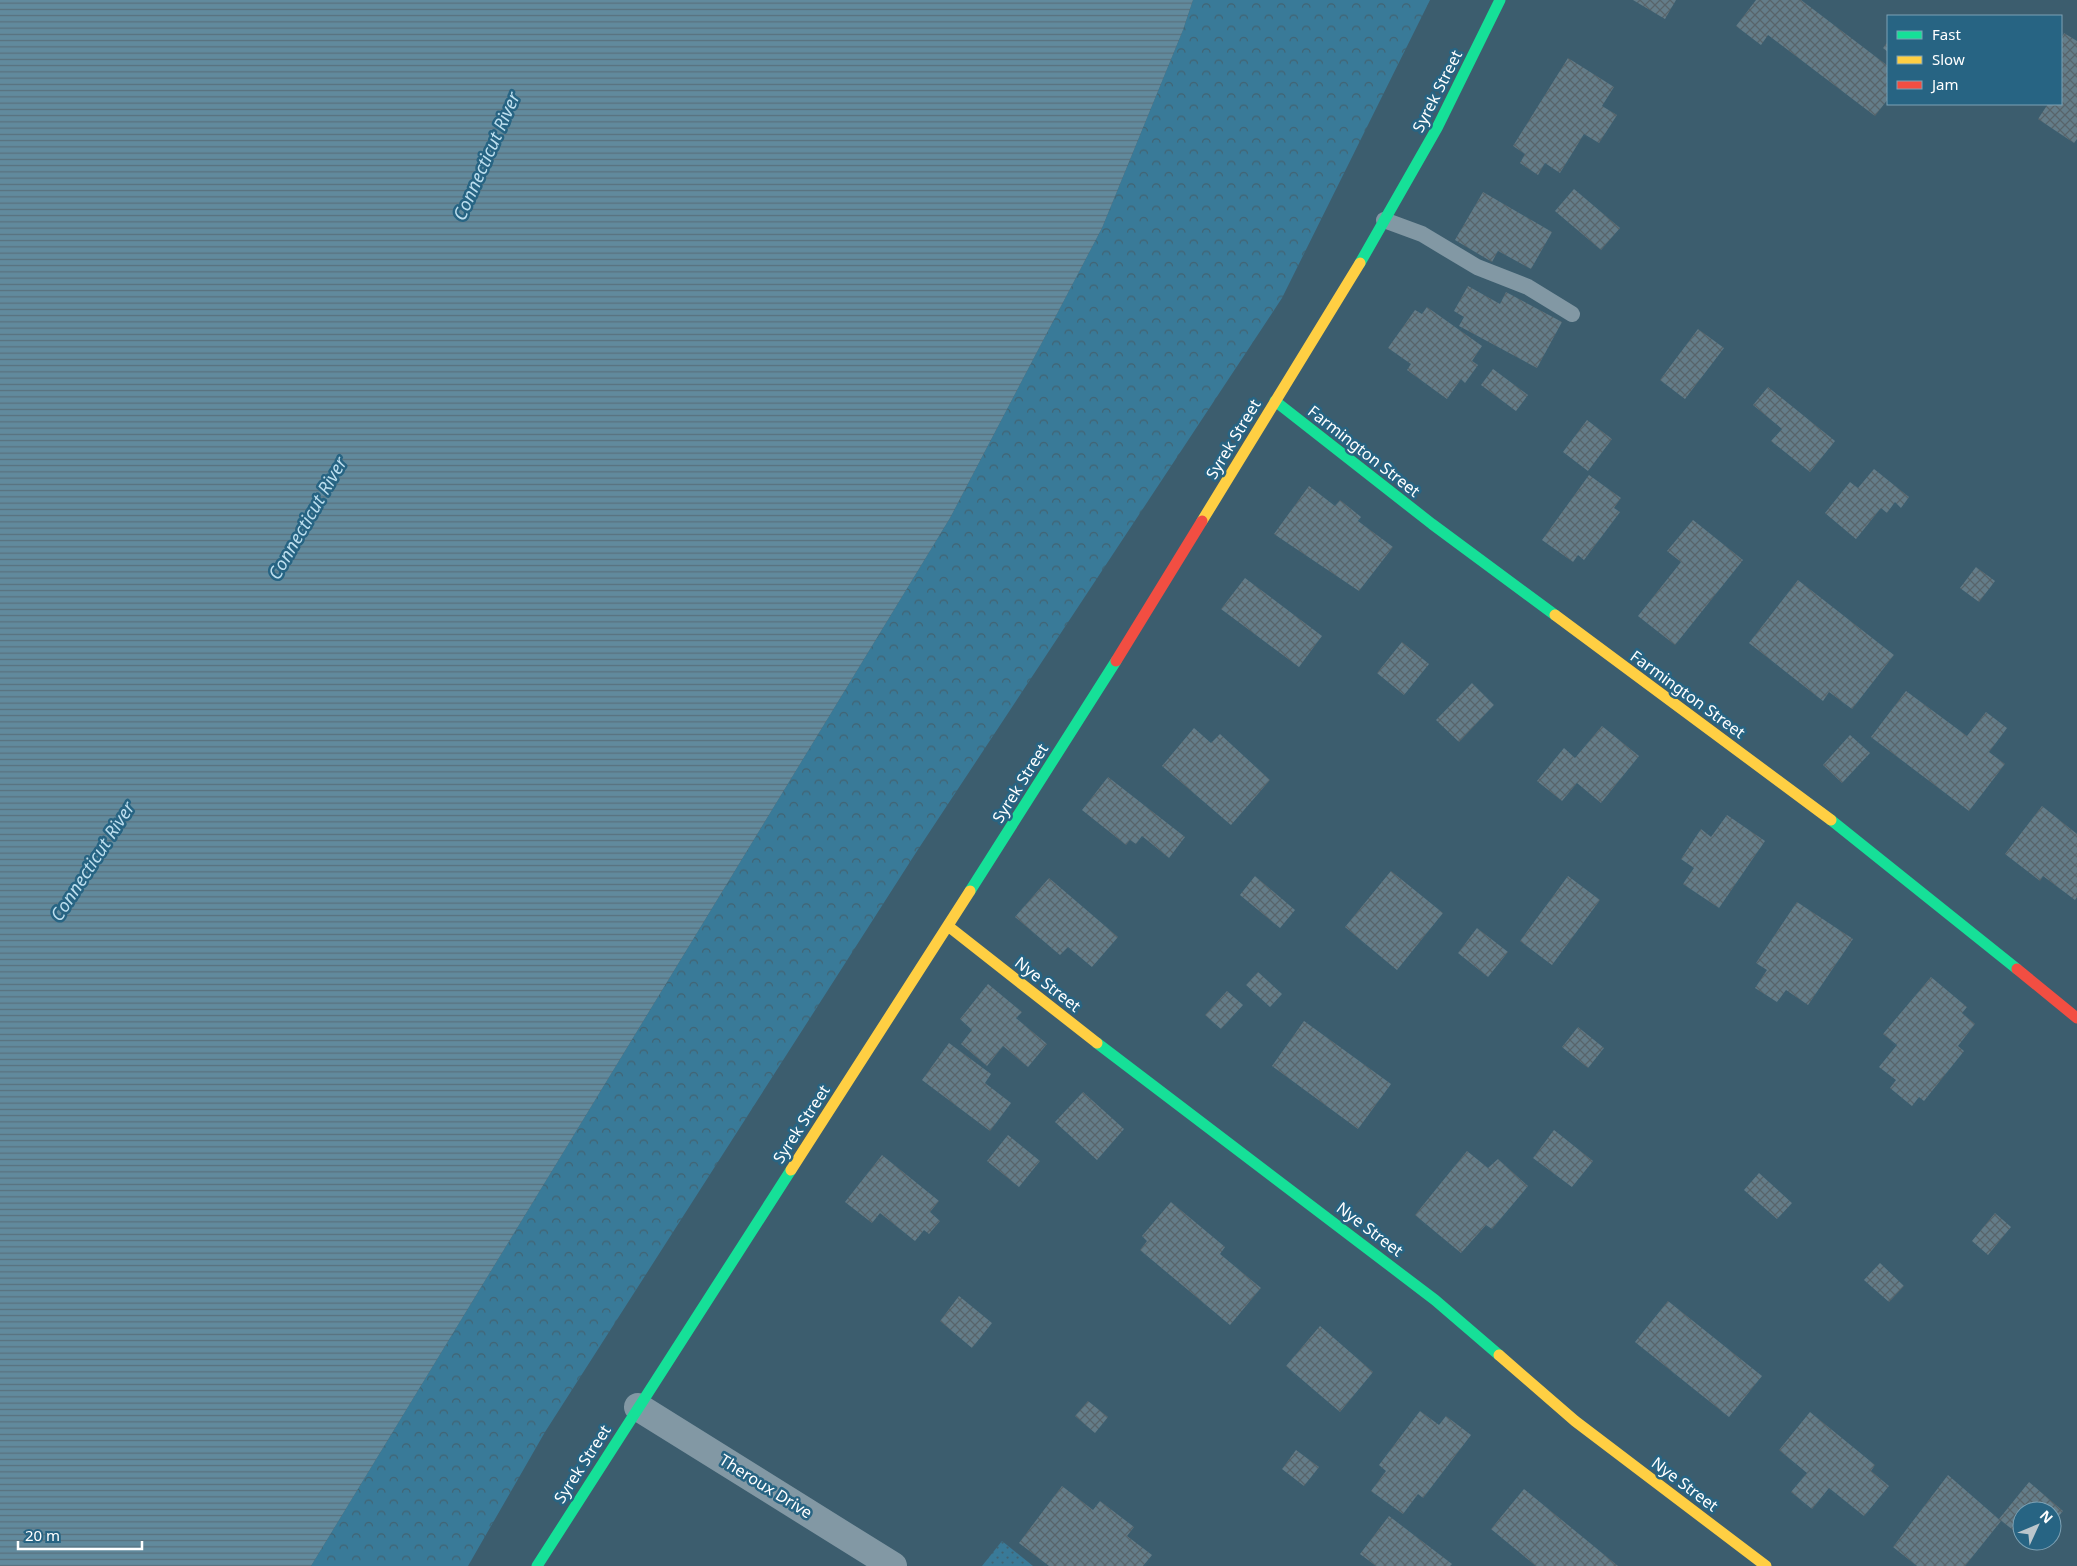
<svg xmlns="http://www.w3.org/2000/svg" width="2077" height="1566" viewBox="0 0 2077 1566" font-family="'Noto Sans',sans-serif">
<defs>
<pattern id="grass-dots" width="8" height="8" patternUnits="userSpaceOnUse" patternTransform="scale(1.25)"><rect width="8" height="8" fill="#397a98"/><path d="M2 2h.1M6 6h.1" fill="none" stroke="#426372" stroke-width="1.8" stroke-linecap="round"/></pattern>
<pattern id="forest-crowns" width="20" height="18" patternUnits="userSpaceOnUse" patternTransform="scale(1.25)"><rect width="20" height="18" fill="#397a98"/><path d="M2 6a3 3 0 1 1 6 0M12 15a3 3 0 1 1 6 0" fill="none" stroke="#426372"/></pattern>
<pattern id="water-rules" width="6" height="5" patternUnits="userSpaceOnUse" patternTransform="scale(1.25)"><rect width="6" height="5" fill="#618a9d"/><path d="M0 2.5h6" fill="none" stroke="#59717d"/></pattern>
<pattern id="building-cross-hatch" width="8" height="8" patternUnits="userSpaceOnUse" patternTransform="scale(1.25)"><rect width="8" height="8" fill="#647d89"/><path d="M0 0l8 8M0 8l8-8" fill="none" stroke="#58646a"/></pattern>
</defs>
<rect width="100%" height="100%" fill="#3c5d6e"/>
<!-- grass -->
<path fill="url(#grass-dots)" d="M1002,1541L1033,1566H982Z"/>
<!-- forest -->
<path fill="url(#forest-crowns)" d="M1193,0H1430L1282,298L917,851L545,1432L468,1566H311L950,518L1102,228L1183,30Z"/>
<!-- water -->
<path fill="url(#water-rules)" d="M0,0H1193L1183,30L1102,228L950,518L311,1566H0Z"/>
<!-- building -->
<path fill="url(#building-cross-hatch)" d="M1633,0H1676L1665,19Z
M1756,0H1801L1888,66V99L1875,116L1768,35L1761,45L1736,26Z
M2064,33L2077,41V139L2074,143L2038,119L2048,104H2061V39Z
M1888,41V52L1883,48Z
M1568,58L1614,87L1602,106L1617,115L1599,143L1584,134L1560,173L1545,163L1538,175L1520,163L1525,154L1513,146Z
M1574,189L1620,228L1601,250L1555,211Z
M1483,192L1552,232L1531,269L1498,251L1492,262L1455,240Z
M1468,286L1500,304L1506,292L1562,322L1537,368L1459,326L1464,317L1454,311Z
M1427,307L1482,346L1472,361L1478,365L1465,383L1461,379L1447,399L1407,370L1411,364L1388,348L1415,310L1422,314Z
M1698,329L1724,348L1685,399L1660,380Z
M1493,369L1528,395L1516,411L1481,385Z
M1768,387L1835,441L1810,472L1771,441L1782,429L1753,405Z
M1587,420L1612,439L1588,471L1563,452Z
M1874,469L1909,497L1901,508L1895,502L1887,513L1881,508L1856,539L1825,513L1850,482L1858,488Z
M1589,475L1621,498L1614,508L1620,512L1584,560L1578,555L1573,562L1542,540Z
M1309,486L1335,506L1340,500L1361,517L1358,521L1393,547L1359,591L1274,534Z
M1693,520L1743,560L1675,645L1638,616L1681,562L1667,551Z
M1976,567L1995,581L1979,602L1960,588Z
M1245,578L1322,636L1299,667L1221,609Z
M1798,580L1894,655L1852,709L1829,692L1823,701L1749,643Z
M1402,642L1429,664L1404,695L1377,673Z
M1472,683L1494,705L1459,742L1436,720Z
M1906,691L1967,736L1986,712L2007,728L1989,752L2005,764L1969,811L1871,737Z
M1602,726L1639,756L1601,803L1577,783L1562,801L1537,781L1564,748L1575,758Z
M1194,728L1211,743L1220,734L1270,780L1231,825L1162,766Z
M1850,735L1870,753L1842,783L1823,765Z
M1108,777L1185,837L1169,858L1142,836L1136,844L1130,840L1126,845L1082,810Z
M2042,806L2077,834V897L2075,900L2043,876L2040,881L2005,854Z
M1727,815L1765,841L1719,908L1683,884L1694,868L1681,859L1701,829L1711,837Z
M1391,871L1443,913L1397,970L1345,927Z
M1255,876L1295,910L1280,928L1240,895Z
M1568,876L1600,900L1552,965L1520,941Z
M1049,878L1118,937L1092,967L1068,947L1060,955L1015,917Z
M1797,902L1853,939L1808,1005L1786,990L1777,1002L1755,988L1767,970L1756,963Z
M1477,928L1508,952L1488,977L1458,953Z
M1258,972L1282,994L1270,1007L1246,985Z
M1931,977L1967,1007L1962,1013L1975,1024L1958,1046L1964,1051L1924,1101L1919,1097L1912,1106L1890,1088L1896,1080L1879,1067L1897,1045L1883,1034Z
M988,984L1022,1012L1016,1018L1047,1044L1028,1067L1003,1046L987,1066L961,1044L972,1030L960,1019Z
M1227,991L1243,1005L1221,1029L1205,1015Z
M1304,1021L1391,1084L1358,1129L1272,1066Z
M1578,1027L1604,1048L1588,1068L1562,1047Z
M949,1043L991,1074L985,1083L1011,1103L990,1131L922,1080Z
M1083,1092L1124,1129L1097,1160L1055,1122Z
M1554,1130L1593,1161L1572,1187L1533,1158Z
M1008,1135L1040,1161L1019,1187L987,1161Z
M1467,1151L1488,1168L1498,1159L1528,1186L1492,1229L1486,1225L1461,1253L1415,1215Z
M882,1155L939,1201L930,1212L940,1221L929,1234L924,1230L915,1241L880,1213L872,1223L845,1202Z
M1759,1173L1792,1203L1777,1219L1744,1190Z
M1171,1202L1225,1247L1220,1254L1261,1288L1230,1325L1140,1250L1147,1241L1142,1236Z
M1995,1213L2011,1227L1988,1255L1972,1241Z
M1880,1263L1904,1286L1889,1302L1864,1280Z
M959,1296L992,1323L972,1348L940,1321Z
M1668,1301L1762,1376L1729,1417L1635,1342Z
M1320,1326L1373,1372L1340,1412L1286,1366Z
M1088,1401L1108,1417L1095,1433L1075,1416Z
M1420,1411L1439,1425L1446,1416L1471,1435L1423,1498L1418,1494L1403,1514L1371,1491L1386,1471L1379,1465Z
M1810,1412L1875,1465L1871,1471L1889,1486L1864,1516L1829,1488L1812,1509L1791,1492L1807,1473L1779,1450Z
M1296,1450L1319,1467L1304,1486L1282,1469Z
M1948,1475L2001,1521L1965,1566H1917L1893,1547Z
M2029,1482L2063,1511L2052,1524V1511H2022V1537L1999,1519Z
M1062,1486L1093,1510L1100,1501L1134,1527L1127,1536L1152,1555L1143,1566H1049L1019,1543Z
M1524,1489L1618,1566H1536L1491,1529Z
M1389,1516L1452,1564L1450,1566H1376L1360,1554Z
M2026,1541H2038L2033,1547Z"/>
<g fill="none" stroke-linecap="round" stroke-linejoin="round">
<!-- lane -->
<path stroke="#8298a4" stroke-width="16" d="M1384,220L1422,234L1477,267L1528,287L1572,314"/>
<!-- street -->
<path stroke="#8298a4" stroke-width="28" d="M638,1407L893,1566"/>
<!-- fast -->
<path stroke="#16e098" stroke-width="11" d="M1360,263L1437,128L1500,0
M1275,401L1432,524L1555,615
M1831,820L2017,969
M970,891L1116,661
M1097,1043L1435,1300L1499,1355
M537,1566L791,1170"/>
<!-- slow -->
<path stroke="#ffcf43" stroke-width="11" d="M1202,521L1360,263
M1555,615L1831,820
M948,926L1097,1043
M791,1170L970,891
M1499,1355L1575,1421L1766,1566"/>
<!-- jam -->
<path stroke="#f24e42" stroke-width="11" d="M1116,661L1202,521
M2017,969L2077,1018"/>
</g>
<g text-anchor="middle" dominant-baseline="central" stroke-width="5" stroke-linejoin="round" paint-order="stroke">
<!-- street labels -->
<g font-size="16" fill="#fff" stroke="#276483">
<text transform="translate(1437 91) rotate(-63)">Syrek Street</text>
<text transform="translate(1233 439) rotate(-59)">Syrek Street</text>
<text transform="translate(1364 451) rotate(38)">Farmington Street</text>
<text transform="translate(1688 694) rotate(36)">Farmington Street</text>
<text transform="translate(1020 783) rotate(-58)">Syrek Street</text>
<text transform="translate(1048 984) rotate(38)">Nye Street</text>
<text transform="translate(801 1124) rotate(-57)">Syrek Street</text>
<text transform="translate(1370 1229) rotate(37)">Nye Street</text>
<text transform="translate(582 1464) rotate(-57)">Syrek Street</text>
<text transform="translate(1685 1484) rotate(37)">Nye Street</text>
<text transform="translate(766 1486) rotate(32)">Theroux Drive</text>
</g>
<!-- water labels -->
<g font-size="18" font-style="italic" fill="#bcdeee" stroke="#276483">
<text transform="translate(486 156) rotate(-66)">Connecticut River</text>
<text transform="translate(307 518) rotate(-60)">Connecticut River</text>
<text transform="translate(92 861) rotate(-57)">Connecticut River</text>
</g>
</g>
<!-- legend -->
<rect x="1887" y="15" width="175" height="90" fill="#276483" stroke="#7da2b5"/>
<rect x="1897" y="31" width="25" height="8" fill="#16e098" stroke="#7da2b5"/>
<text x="1932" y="40" font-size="15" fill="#ffffff">Fast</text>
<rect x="1897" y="56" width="25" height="8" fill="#ffcf43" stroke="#7da2b5"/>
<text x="1932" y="65" font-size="15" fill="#ffffff">Slow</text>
<rect x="1897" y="81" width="25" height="8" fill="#f24e42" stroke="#7da2b5"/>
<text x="1932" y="90" font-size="15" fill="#ffffff">Jam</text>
<!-- north arrow -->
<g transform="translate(2037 1526) rotate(46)"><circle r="24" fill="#276483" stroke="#7da2b5"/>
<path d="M0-4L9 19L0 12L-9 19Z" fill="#bbc6cc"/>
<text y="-8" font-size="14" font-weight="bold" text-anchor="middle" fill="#ffffff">N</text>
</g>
<!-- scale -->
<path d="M18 1541v8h124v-8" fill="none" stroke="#ffffff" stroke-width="2.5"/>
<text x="25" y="1541" font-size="15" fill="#ffffff" stroke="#276483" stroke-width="4" paint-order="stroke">20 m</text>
</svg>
